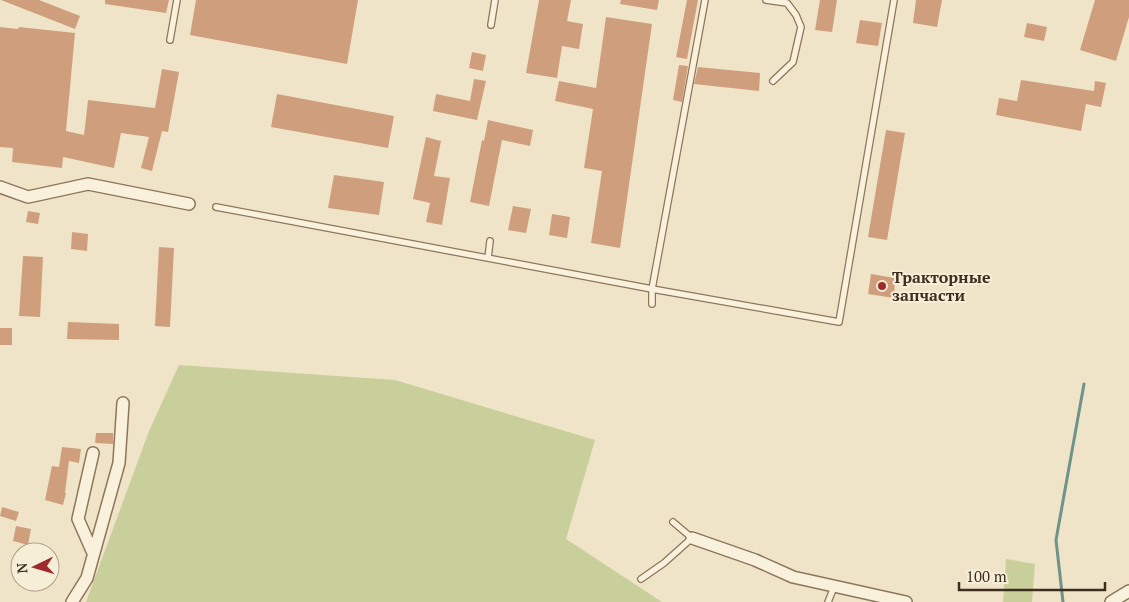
<svg xmlns="http://www.w3.org/2000/svg" width="1129" height="602" viewBox="0 0 1129 602" font-family="'PT Serif',serif">
<rect width="100%" height="100%" fill="#f0e4c8"/>
<!-- green -->
<path fill="#c9cf9b" d="M179,365L395,380L595,440L566,539L662,602H86L149,431Z
M1006,559L1035,564L1032,602H1003Z"/>
<g fill="none" stroke-linecap="round" stroke-linejoin="round">
<!-- stream -->
<path stroke="#6f938a" stroke-width="3" d="M1063,602L1056,540L1084,384"/>
</g>
<!-- building -->
<path fill="#cf9f7d" d="M1,0H39L80,16L75,29Z
M105,0H169L166,13L105,4Z
M196,0H358L347,64L190,35Z
M539,0H571L567,21L583,24L579,49L562,46L557,78L526,73Z
M621,0H659L657,10L620,4Z
M687,0H698L687,59L676,57Z
M820,0H837L832,32L815,30Z
M916,0H942L937,27L913,23Z
M1095,0H1129V17L1116,61L1080,50Z
M606,17L652,24L620,248L591,243L602,171L584,168L593,109L555,101L559,81L596,88Z
M860,20L882,23L878,46L856,43Z
M1027,23L1047,27L1044,41L1024,37Z
M0,27L18,29L19,27L75,33L66,131L84,135L88,100L155,108L162,69L179,72L168,132L162,131L152,171L141,168L149,137L121,133L114,168L63,157L62,168L12,162L13,148L0,147Z
M472,52L486,55L483,71L469,68Z
M679,65L688,66L682,102L673,100Z
M698,67L760,73L759,91L694,84Z
M474,79L486,81L477,120L433,111L436,94L470,101Z
M1021,80L1094,91L1095,81L1106,83L1101,107L1086,104L1081,131L996,115L999,98L1017,101Z
M277,94L394,116L388,148L271,127Z
M488,120L533,130L530,146L502,140L489,206L470,202L482,140L484,141Z
M886,130L905,133L887,240L868,237Z
M426,137L441,141L434,176L450,178L442,225L426,222L430,203L413,199Z
M334,175L384,182L379,215L328,208Z
M513,206L531,209L526,233L508,230Z
M28,211L40,213L38,224L26,222Z
M552,214L570,217L567,238L549,235Z
M72,232L88,234L87,251L71,249Z
M159,247L174,248L170,327L155,326Z
M23,256L43,257L40,317L19,316Z
M871,274L895,278L894,298L868,294Z
M68,322L119,324V340L67,339Z
M0,328H12V345H0Z
M96,433H113V444L95,443Z
M62,447L81,449L79,463L69,461L65,493H66L63,505L45,500L52,466L59,467Z
M2,507L19,512L16,521L0,516Z
M16,526L31,529L28,545L13,541Z"/>
<g fill="none" stroke-linecap="round" stroke-linejoin="round">
<!-- service casing -->
<g stroke="#8d765c" stroke-width="8">
<path id="service" d="M766,0L787,3L796,15L801,27L793,62L773,81
M491,25L495,0
M170,40L177,0
M216,207L652,289L839,322L894,0
M488,258L490,241
M652,304V289L705,0
M641,579L664,563L692,538L673,522
M828,602L834,587"/>
</g>
<!-- minor casing -->
<g stroke="#8d765c" stroke-width="14">
<path id="minor" d="M0,187L28,197L88,184L189,204
M93,453L78,519L93,553
M692,538L755,560L793,577L906,602
M72,602L87,578L119,463L123,403
M1111,602L1129,591"/>
</g>
<!-- service -->
<use href="#service" stroke="#faf1dc" stroke-width="5.5"/>
<!-- minor -->
<use href="#minor" stroke="#faf1dc" stroke-width="11"/>
</g>
<!-- markers -->
<circle fill="#9e2a2b" stroke="#f7eed8" stroke-width="2" cx="882" cy="286" r="5"/>
<g text-anchor="middle" dominant-baseline="central" stroke-width="4" stroke-linejoin="round" paint-order="stroke">
<!-- poi labels -->
<g font-size="16" font-weight="bold" fill="#3d2e20" stroke="#f7eed8" text-anchor="start">
<text x="892" y="277">Тракторные<tspan x="892" dy="18">запчасти</tspan></text>
</g>
</g>
<!-- north arrow -->
<g transform="translate(35 567) rotate(265)"><circle r="24" fill="#f7eed8" stroke="#ada18e"/>
<path d="M0-4L9 19L0 12L-9 19Z" fill="#9e2a2b"/>
<text y="-8" font-size="14" font-weight="bold" text-anchor="middle" fill="#3d2e20">N</text>
</g>
<!-- scale -->
<path d="M959 582v8h146v-8" fill="none" stroke="#3d2e20" stroke-width="2.5"/>
<text x="966" y="582" font-size="15" fill="#3d2e20" stroke="#f7eed8" stroke-width="4" paint-order="stroke">100 m</text>
</svg>
